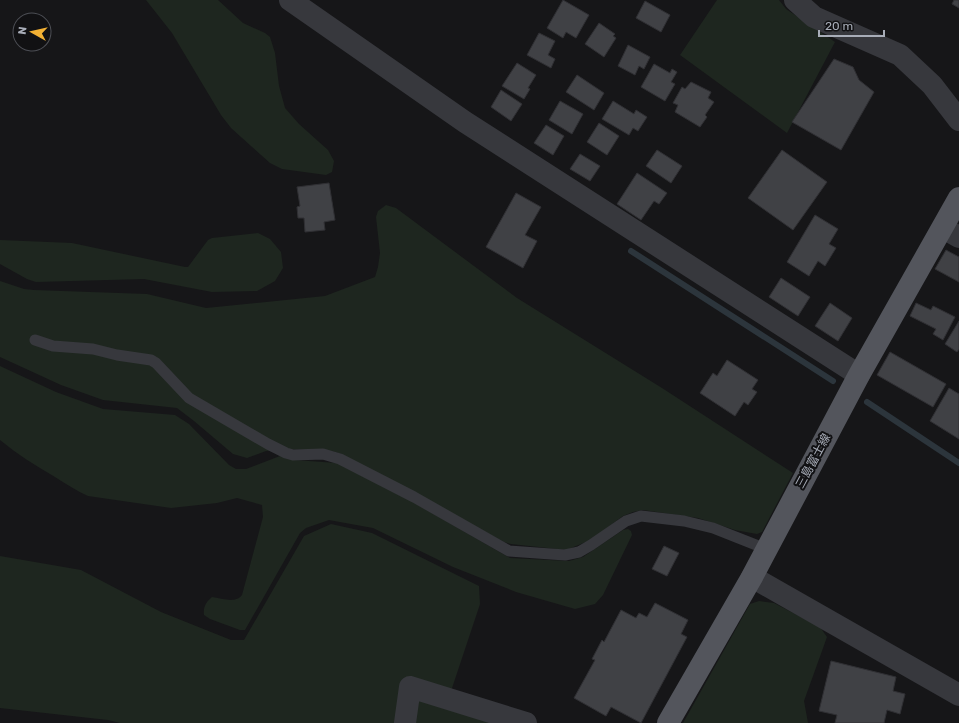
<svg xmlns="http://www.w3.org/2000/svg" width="959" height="723" viewBox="0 0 959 723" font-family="Rubik,'Noto Sans JP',sans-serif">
<rect width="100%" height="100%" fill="#161618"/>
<!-- green -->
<path fill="#1e261f" d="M146,0H218L243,23L265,33L270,37L275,53L279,86L285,108L299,124L328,150L334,161L332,172L326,175L282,169L270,163L231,128L221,115L172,33Z
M717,0H779L786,9L835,42L787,133L680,55Z
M386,205L396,208L517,298L662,388L793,473L762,532L757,534L735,530L698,518L643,510L633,512L623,516L591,540L566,550L511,544L504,542L341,454L332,451L287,449L266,451L247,458L233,454L194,421L177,408L103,400L61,385L0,357V281L24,289L34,290L147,294L206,308L325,296L375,277L378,267L380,253L376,217L378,211Z
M258,233L270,239L281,252L283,268L275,281L257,291L212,292L144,279L36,282L27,279L0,264V240L72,243L185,267H188L208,240L212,238Z
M0,366L56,392L103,409L175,415L189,424L229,465L236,469H246L280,456L295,460L337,463L411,501L510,558L569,561L583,557L623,530L628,529L631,531L632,535L603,595L595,604L575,609L516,592L453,567L373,528L329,520L306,528L300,533L245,630H240L210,619L204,615C203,607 206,602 212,597C221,598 236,604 242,595L263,517L262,505L237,498L217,503L171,508L88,496C77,491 66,484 55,477C36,466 17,454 0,440Z
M331,524L372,533L479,586L480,604L446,706L490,723H120L108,720L0,708V556L81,570L161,612L231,640H244L304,536Z
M759,601L774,603L820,627L827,637L804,701L808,723H683L750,604Z"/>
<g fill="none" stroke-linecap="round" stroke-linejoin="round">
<!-- stream -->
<path stroke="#2c353c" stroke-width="6" d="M631,251L833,381
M867,402L959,463"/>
</g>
<!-- building -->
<path fill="#404145" stroke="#303034" d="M563,0L589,15L576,38L566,32L563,38L547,28Z
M954,0H959V8L952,4Z
M645,1L670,15L661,32L636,18Z
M599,23L615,34L613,36L616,38L604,57L585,44Z
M539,33L555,41L548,55L555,59L551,68L527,55Z
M628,45L650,57L644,69L639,66L635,75L618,66Z
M834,59L853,67L859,80L874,92L841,150L792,122Z
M517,63L536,75L528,88L530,89L524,99L502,86Z
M654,64L670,73L672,69L677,72L671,82L675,84L665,101L641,87Z
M577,75L604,93L594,110L566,92Z
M691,82L711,92L708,98L714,102L705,115L707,117L700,127L675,112L678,105L673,103L682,87L685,89Z
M501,90L522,104L511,121L491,107Z
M560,101L583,114L572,134L549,120Z
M613,101L634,114L636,110L647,117L638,131L633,128L629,135L602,119Z
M599,123L619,136L607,155L587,142Z
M546,125L564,136L553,155L534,143Z
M657,150L682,166L671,183L646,166Z
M782,150L827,182L793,230L748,198Z
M580,154L600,166L590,181L570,169Z
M637,173L667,193L659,204L654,201L641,220L617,204Z
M329,183L335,220L324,222L325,230L305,232L304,218H298L297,207L300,206L297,187Z
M516,193L541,207L525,235L537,241L523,268L486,247Z
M815,215L838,229L829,244L836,248L825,266L818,261L809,276L787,262Z
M946,250L959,257V282L935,269Z
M781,278L810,297L798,316L769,297Z
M830,303L852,318L838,341L815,326Z
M916,303L931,310L933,306L955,317L943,340L933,334L936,329L910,316Z
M959,321V349L957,352L945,344Z
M890,352L946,384L933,407L877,375Z
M727,360L758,380L752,389L757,392L748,405L744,402L735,416L700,393L713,373L717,376Z
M949,388L959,394V439L930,421Z
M664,546L679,553L667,576L652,569Z
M655,603L688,620L681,634L687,637L641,723L611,707L606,716L574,698L595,660L592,659L602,640L604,642L621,610L636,618L639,613L647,617Z
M831,661L896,677L893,691L905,694L900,714L887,710L884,723H835L837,715L819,711Z"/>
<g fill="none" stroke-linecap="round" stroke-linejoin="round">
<!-- lane -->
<path stroke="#37383d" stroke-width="11" d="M35,340L53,346L93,349L117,355L151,360L156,363L189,398L268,444L286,453L293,455L323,454L340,459L414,497L509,551L565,555L579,552L591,545L626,521L641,516L684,521L713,528L766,549"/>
<!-- street -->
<path stroke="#37383d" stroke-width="22" d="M290,0L465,122L859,375
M795,0L814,17L900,55L932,85L959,120
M943,228L959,237
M752,577L959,695
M405,723L410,687L526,723"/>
<!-- primary -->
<path stroke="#53555c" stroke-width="22" d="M668,723L752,577L859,375L959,198"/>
</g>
<g text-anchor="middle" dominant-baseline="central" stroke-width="4" stroke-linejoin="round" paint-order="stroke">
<!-- street labels -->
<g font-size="12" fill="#a8adb8" stroke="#111113">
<text transform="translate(813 461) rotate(-62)">三島富士線</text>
</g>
</g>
<!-- north arrow -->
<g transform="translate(32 32) rotate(278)"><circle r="19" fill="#111113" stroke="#4d4f55"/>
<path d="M0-3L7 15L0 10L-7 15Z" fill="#f2b134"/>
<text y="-6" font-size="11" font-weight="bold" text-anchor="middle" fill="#a8adb8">N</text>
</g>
<!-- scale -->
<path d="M819 30v6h65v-6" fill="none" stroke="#a8adb8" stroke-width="2"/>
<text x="825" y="30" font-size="12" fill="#a8adb8" stroke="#111113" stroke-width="3" paint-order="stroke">20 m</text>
</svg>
